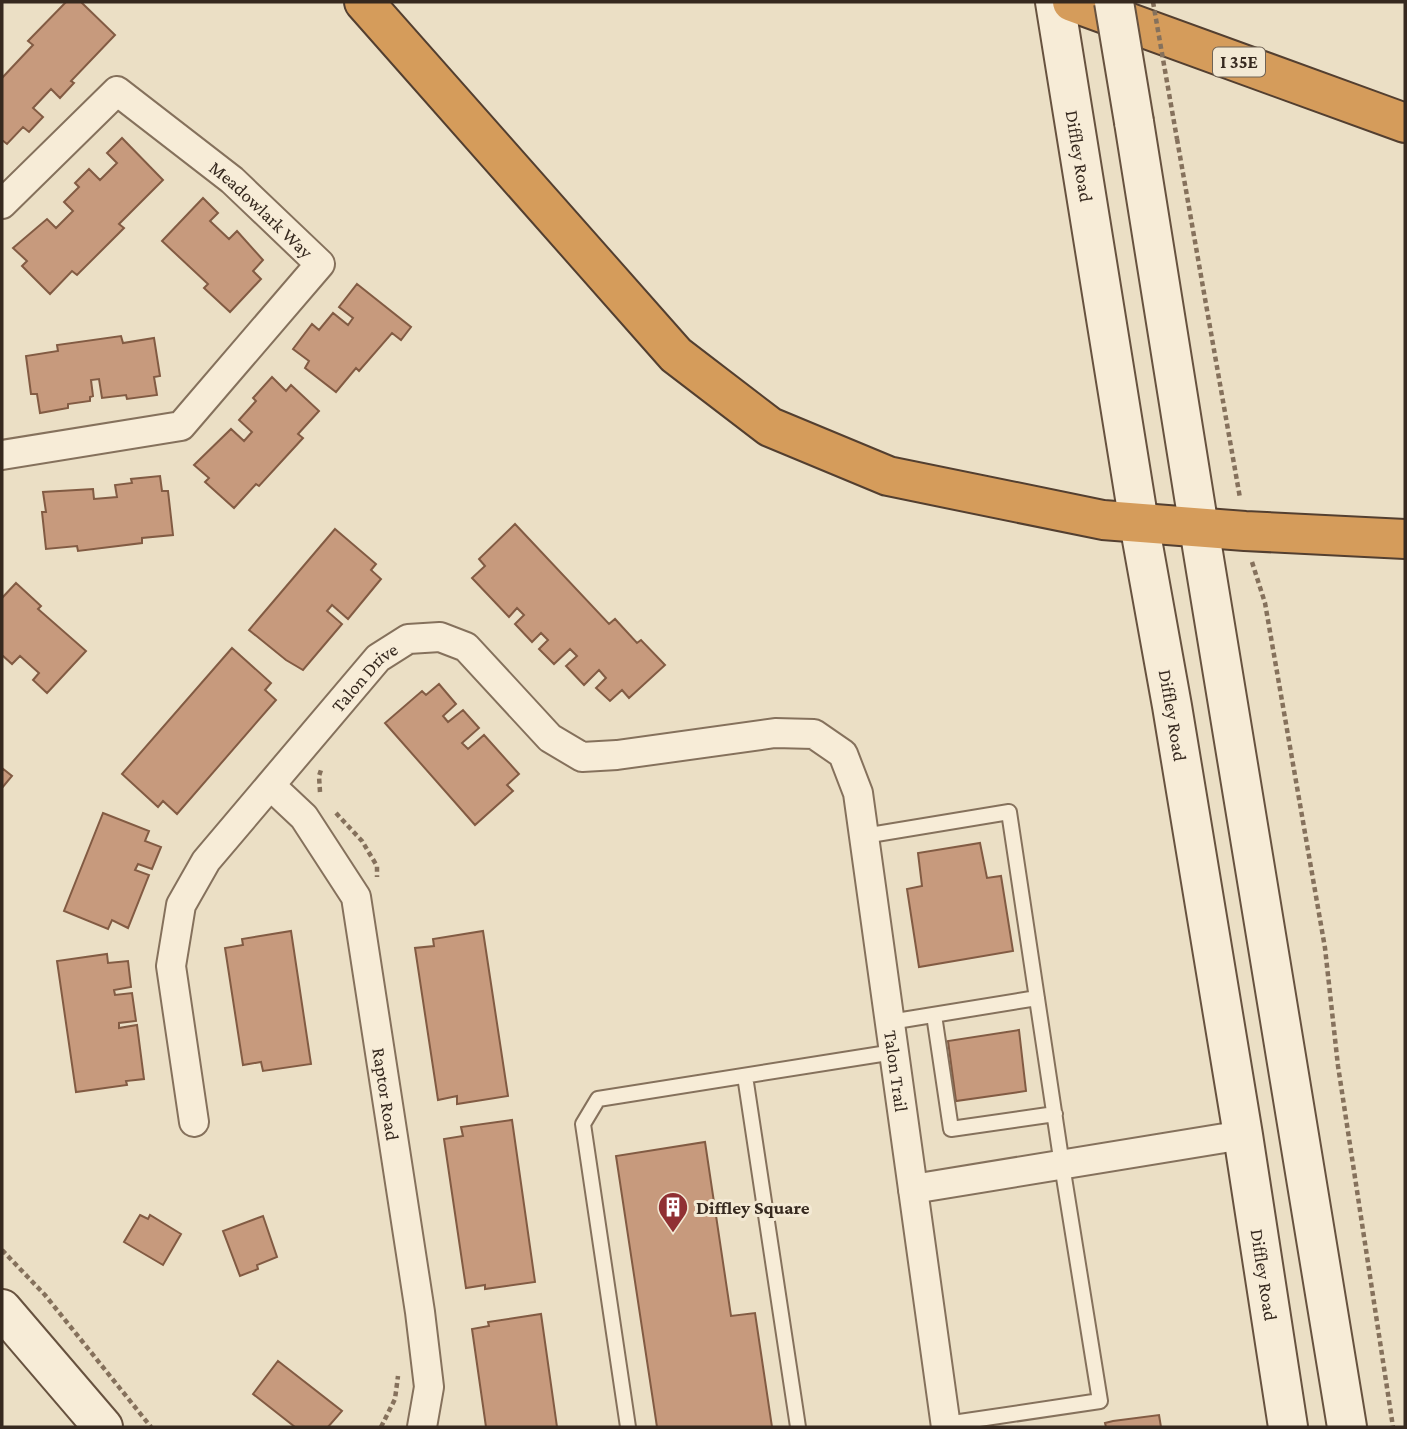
<svg xmlns="http://www.w3.org/2000/svg" width="1407" height="1429" viewBox="0 0 1407 1429" font-family="'Crimson Pro',serif">
<rect width="100%" height="100%" fill="#ebdfc5"/>
<!-- building -->
<path fill="#c79a7d" stroke="#825b43" stroke-width="2" d="M66,2H81L115,35L71,81L74,83L60,98L51,89L33,108L43,117L29,132L23,127L7,144L2,140V78L33,45L28,41Z
M122,138L163,180L119,224L124,228L77,275L72,271L50,294L22,266L27,261L13,248L47,219L56,228L73,211L64,202L79,187L75,183L89,169L100,180L117,163L107,153Z
M203,198L218,213L210,221L229,239L237,231L263,260L253,271L261,279L230,312L204,288L208,284L162,241Z
M357,284L411,327L401,340L392,333L359,371L356,368L336,392L305,368L309,361L293,349L312,324L319,330L333,313L348,325L353,318L339,307Z
M121,336L123,343L154,338L160,376L154,377L157,395L127,399L126,395L102,398L99,379L91,380L93,396L90,397V401L68,404V408L40,413L37,394H31L26,356L58,351L57,345Z
M272,377L286,391L291,385L319,411L298,434L303,438L259,486L256,484L234,508L205,482L209,478L194,465L231,429L244,441L252,432L239,420L256,401L253,398Z
M160,476L162,491H168L173,535L142,538V543L78,551L77,546L46,549L42,512H46L43,492L93,489L94,499L117,497L115,485L132,483L131,479Z
M515,524L609,624L615,619L637,643L641,640L665,665L629,698L622,690L610,701L596,688L606,678L599,670L584,685L566,666L577,656L570,649L554,664L539,649L548,640L541,633L532,642L515,624L524,615L517,608L509,617L472,578L485,566L479,559Z
M335,529L376,564L371,570L381,579L348,619L332,605L327,611L342,624L303,670L286,660L249,630Z
M16,583L41,606L38,609L86,651L47,693L33,680L39,673L20,656L12,664L2,655V598Z
M232,648L271,683L265,690L276,700L177,814L163,801L158,807L122,774Z
M439,684L456,704L443,716L448,722L463,710L479,728L462,743L468,749L484,735L519,774L507,785L513,791L475,825L385,723L422,691L426,695Z
M2,768L12,776L2,788Z
M103,813L149,831L145,841L161,847L152,869L138,864L135,870L149,875L128,928L112,920L108,929L64,911Z
M980,843L987,878L1001,876L1013,951L919,967L907,889L922,886L918,853Z
M291,931L311,1064L263,1071L261,1062L243,1065L225,948L243,945L242,939Z
M483,931L508,1096L457,1104V1096L438,1100L415,948L434,946L433,939Z
M107,954L108,963L128,961L131,987L114,990L115,995L132,993L136,1021L119,1023V1028L137,1025L144,1079L126,1081L127,1085L76,1092L57,961Z
M1019,1030L1026,1091L956,1101L948,1041Z
M512,1120L535,1282L485,1289V1285L466,1288L444,1139L463,1136L461,1127Z
M705,1142L731,1316L755,1313L772,1427H657L616,1156Z
M140,1215L148,1219L150,1215L181,1234L163,1265L124,1242Z
M263,1216L277,1257L257,1265L258,1269L240,1276L223,1231Z
M541,1314L557,1427H486L472,1329L489,1326L488,1322Z
M278,1361L342,1411L328,1427H295L253,1394Z
M1159,1415L1161,1427H1106L1105,1423L1113,1421Z"/>
<g fill="none" stroke-linecap="round" stroke-linejoin="round">
<!-- lane casing -->
<g stroke="#85715c" stroke-width="18">
<path id="lane" d="M864,836L1009,812L1062,1165L1100,1401L946,1424
M934,1015L951,1129L1055,1114
M890,1022L1037,998
M745,1076L798,1427
M628,1427L583,1124L598,1099L894,1052"/>
</g>
<!-- street casing -->
<g stroke="#85715c" stroke-width="32">
<g id="street">
<path id="s1" d="M2,204L117,91L232,180L320,264L181,426L2,455"/>
<path id="s2" d="M271,786L304,817L356,897L420,1312L429,1387L422,1427"/>
<path id="s3" d="M194,1122L171,966L181,905L206,861L378,658L408,639L440,637L466,647L550,738L582,757L617,755L775,733L814,734L843,754L858,793L946,1427"/>
<path d="M913,1189L1243,1135"/>
</g>
</g>
<!-- secondary casing -->
<g stroke="#67523f" stroke-width="42">
<g id="secondary">
<path id="s4" d="M1055,2L1139,523L1172,706L1243,1135L1288,1427"/>
<path d="M1134,122L1199,528L1347,1427"/>
<path d="M2,1309L103,1427"/>
</g>
</g>
<!-- highway casing -->
<g stroke="#533f30" stroke-width="42">
<path id="highway" d="M364,2L676,355L770,427L888,476L1103,520L1245,531L1405,539
M1072,2L1405,123"/>
</g>
<!-- path -->
<path stroke="#85715c" stroke-width="4.5" stroke-dasharray="5 3.5" stroke-linecap="butt" d="M1177,139L1240,498
M1252,562L1265,603L1325,948L1338,1066L1393,1427
M320,792L319,776L321,770
M336,813L362,841L377,866V877
M2,1250L45,1295L151,1427
M381,1427L395,1399L398,1376"/>
<!-- lane -->
<use href="#lane" stroke="#f7ecd7" stroke-width="14"/>
<!-- street -->
<use href="#street" stroke="#f7ecd7" stroke-width="28"/>
<!-- secondary -->
<use href="#secondary" stroke="#f7ecd7" stroke-width="38"/>
<!-- highway -->
<use href="#highway" stroke="#d59c5b" stroke-width="38"/>
<!-- secondary-bridge casing -->
<g stroke="#67523f" stroke-width="42" stroke-linecap="butt">
<path id="secondary-bridge" d="M1114,2L1134,122"/>
</g>
<!-- path-bridge -->
<path stroke="#85715c" stroke-width="4.5" stroke-dasharray="5 3.5" stroke-linecap="butt" d="M1153,2L1177,139"/>
<!-- secondary-bridge -->
<use href="#secondary-bridge" stroke="#f7ecd7" stroke-width="38"/>
</g>
<!-- icons -->
<defs>
<g id="building-pin" transform="scale(1.575)"><path d="M0 17L-7.5 6A9.5 9.5 0 1 1 7.5 6Z" fill="#903033" stroke="#f3e9d4"/><path d="M-4-6H4V6H1V3H-1V6H-4ZM-2.5-4.3h1.7v1.8h-1.7ZM.8-4.3h1.7v1.8H.8ZM-2.5-1h1.7V.8h-1.7ZM.8-1h1.7V.8H.8Z" fill="#fff"/></g>
</defs>
<g fill-rule="evenodd">
<use href="#building-pin" x="673" y="1207"/>
</g>
<g text-anchor="middle" dominant-baseline="central" stroke-width="6" stroke-linejoin="round" paint-order="stroke">
<!-- shield labels -->
<rect fill="#f3e9d4" stroke="#6f6355" stroke-width="2" x="1213" y="47.5" width="52" height="29" rx="5"/>
<g font-size="18" font-weight="bold" fill="#36291f">
<text x="1239" y="62">I 35E</text>
</g>
<!-- street labels -->
<g font-size="19" fill="#36291f" stroke="#f3e9d4">
<text stroke="none"><textPath href="#s4" startOffset="156">Diffley Road</textPath></text>
<text stroke="none"><textPath href="#s1" startOffset="348">Meadowlark Way</textPath></text>
<text stroke="none"><textPath href="#s3" startOffset="513">Talon Drive</textPath></text>
<text stroke="none"><textPath href="#s4" startOffset="723">Diffley Road</textPath></text>
<text stroke="none"><textPath href="#s3" startOffset="1384">Talon Trail</textPath></text>
<text stroke="none"><textPath href="#s2" startOffset="340">Raptor Road</textPath></text>
<text stroke="none"><textPath href="#s4" startOffset="1290">Diffley Road</textPath></text>
</g>
<!-- poi labels -->
<g font-size="19" font-weight="bold" fill="#36291f" stroke="#f3e9d4" text-anchor="start">
<text x="696" y="1207">Diffley Square</text>
</g>
</g>
<!-- border -->
<rect width="1407" height="1429" fill="none" stroke="#36291f" stroke-width="7"/>
</svg>
